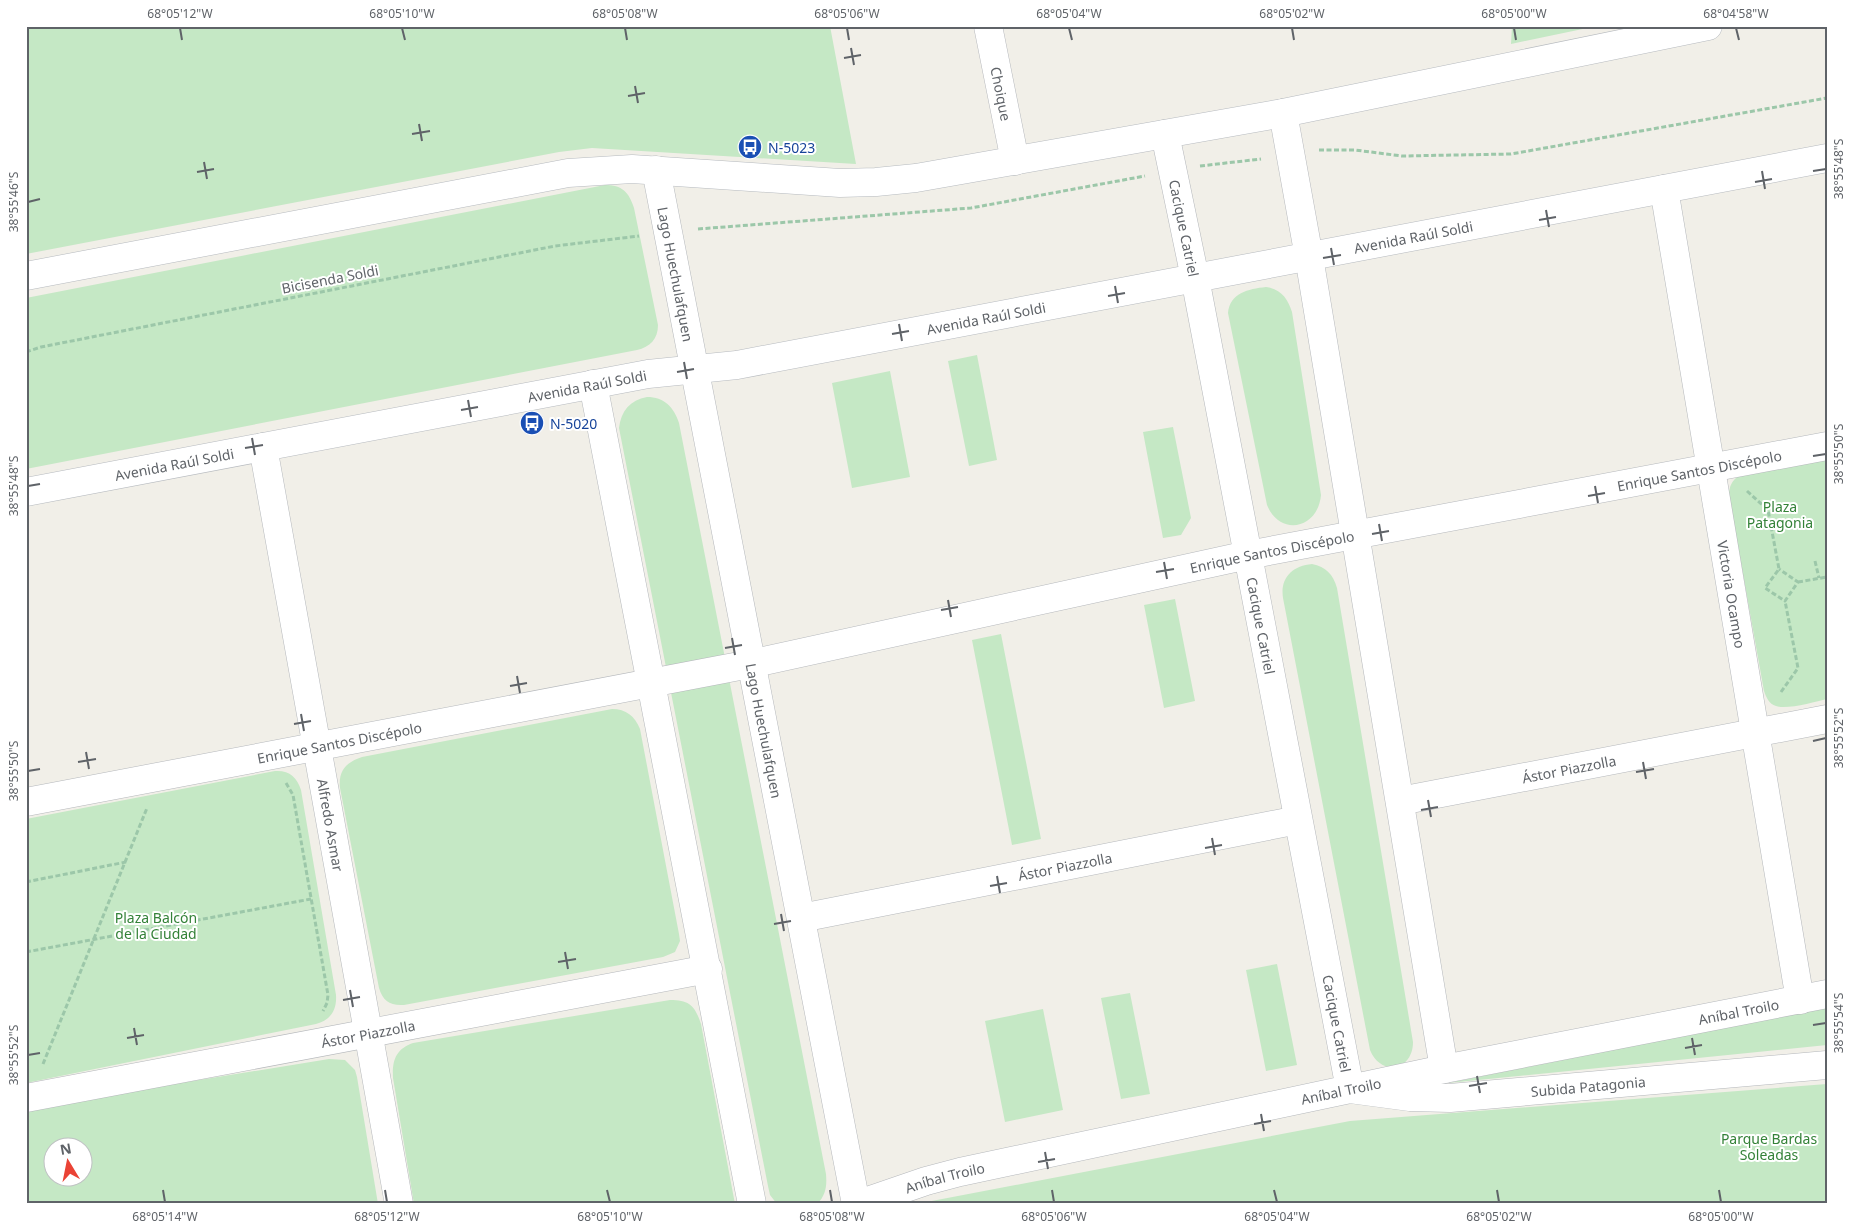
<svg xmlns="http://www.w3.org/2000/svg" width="1853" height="1230" viewBox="0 0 1853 1230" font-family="'Noto Sans',sans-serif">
<rect width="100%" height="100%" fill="#f1efe8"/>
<!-- green -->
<path fill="#c5e8c5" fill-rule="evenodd" d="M26,26H830L856,164L592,148L559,152L26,254Z
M1512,26H1597L1511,44Z
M605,185C622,185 629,192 634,208L658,325C658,339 650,347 637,350L26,469V298Z
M1266,287C1281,289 1288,299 1292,312L1321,495C1318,529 1280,537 1267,505L1228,313C1230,293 1248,289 1266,287Z
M977,355L997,460L969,466L948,361Z
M890,371L910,477L852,488L832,383Z
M647,397C664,397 674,407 679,423L826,1174C827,1186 826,1195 817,1204H777L770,1195L768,1186L619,428C621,411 630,400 647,397Z
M1173,427L1191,518L1181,535L1163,538L1143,432Z
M1827,458V699C1815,702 1786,710 1776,706C1769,704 1766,697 1764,691L1729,496C1729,486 1732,480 1740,475Z
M1312,564C1326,567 1333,574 1337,588L1413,1042C1413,1071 1381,1077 1370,1050L1283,598C1280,578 1292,566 1312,564Z
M1175,599L1195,701L1164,708L1144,605Z
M1001,634L1041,839L1012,845L972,640Z
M612,709C626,709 635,716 640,729L679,934L680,941L675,952L663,957L404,1005C390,1006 383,1001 379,988L340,788C338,770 347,762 362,757Z
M275,771C289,770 297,777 301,790L336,995C337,1010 331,1020 316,1024L26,1083V819Z
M1277,964L1297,1065L1266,1071L1246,970Z
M1130,993L1150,1094L1121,1099L1101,998Z
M670,1000C690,1000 695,1006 701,1024L735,1204H414L393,1078C392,1060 396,1049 413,1043Z
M1827,1007V1045L1448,1083Z
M1043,1009L1063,1110L1005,1122L985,1021Z
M329,1059L345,1060L355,1070L357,1077L378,1204H26V1108ZM52,1148H82V1178H52Z
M1827,1084V1204H916L1350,1121Z"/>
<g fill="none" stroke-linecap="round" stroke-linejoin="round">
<!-- minor casing -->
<g stroke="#b5b8bc" stroke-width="29">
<g id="minor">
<path id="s1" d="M988,26L1015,161"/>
<path d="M1283,113L1309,257L1444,1069"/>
<path id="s2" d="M1165,134L1195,278L1350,1089L1444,1069L1827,994"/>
<path id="s3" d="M1664,189L1800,1000"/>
<path id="s4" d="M263,447L399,1204"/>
<path id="s5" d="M1400,801L1827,719"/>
<path id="s6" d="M26,802L750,664L1248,555L1827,446"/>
<path id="s7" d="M801,918L1298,820"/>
<path id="s8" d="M26,1098L708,969"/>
</g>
</g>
<!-- tertiary casing -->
<g stroke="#b5b8bc" stroke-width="29">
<g id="tertiary">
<path id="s9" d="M656,170L856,1204"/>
<path d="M593,384L752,1204"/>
<path id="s10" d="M859,1204L926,1181L960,1172L1350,1089L1410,1097L1450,1098L1827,1065"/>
</g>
</g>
<!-- secondary casing -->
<g stroke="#b6babf" stroke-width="29">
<g id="secondary">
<path d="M26,276L568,173L632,169L840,183L876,182L916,178L1283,113L1708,26"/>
<path id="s11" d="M26,492L648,374L737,365L1827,158"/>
</g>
</g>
<!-- path -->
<path stroke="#9cc7a9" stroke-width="3" stroke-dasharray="5 2.5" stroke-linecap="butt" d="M1319,150H1355L1402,156L1511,154L1827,98
M1200,166L1261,159
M698,229L971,208L1145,176
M26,352L41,347L555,246L639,236
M1747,491L1768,510L1779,569L1765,588L1785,601L1798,582L1779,569
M1815,561L1819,578
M1798,582L1827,577
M1781,692L1798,668L1785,601
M286,783L293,795L328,995L327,1003L323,1011
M26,882L126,862
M26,952L311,899
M43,1064L147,808"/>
<!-- minor -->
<use href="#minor" stroke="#fff" stroke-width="28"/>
<!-- tertiary -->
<use href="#tertiary" stroke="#fff" stroke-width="28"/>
<!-- secondary -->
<use href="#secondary" stroke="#fff" stroke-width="28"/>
</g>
<!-- ticks -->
<path fill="none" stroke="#5f6368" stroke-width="2" d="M180,28L182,40M402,28L405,40M625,28L627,40M847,28L849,40M1069,28L1072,40M1292,28L1294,40M1514,28L1516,40M1736,28L1739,40M851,48L854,65M844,58L861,55M635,86L638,103M628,96L645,93M419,124L422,141M412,134L430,131M204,162L207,179M1762,171L1765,189M1813,171L1826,169M197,172L214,169M1755,182L1772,179M28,202L40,199M1546,210L1549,227M1539,220L1556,217M1331,248L1334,265M1323,258L1341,255M1115,286L1118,303M1108,296L1125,293M899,324L902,341M892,334L909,331M684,362L687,379M677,372L694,369M468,400L471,417M461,410L478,407M252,438L255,455M245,448L263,445M1813,456L1826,454M28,486L40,484M1595,486L1598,503M1588,496L1605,493M1379,524L1382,541M1372,534L1389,531M1164,562L1167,579M1156,572L1174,569M948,600L951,617M941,610L958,607M732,638L735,655M725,648L742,645M517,676L520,693M510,686L527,683M301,714L304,731M294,724L311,721M1813,741L1826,738M86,752L89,769M78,762L96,759M1643,762L1646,779M28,771L40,769M1636,772L1654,769M1428,800L1431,817M1421,810L1438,807M1212,838L1215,855M1205,848L1222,845M997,876L1000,893M990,886L1007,883M781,914L784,931M774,924L791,921M565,952L568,969M558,962L576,959M350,990L353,1007M343,1000L360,997M1813,1025L1826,1023M134,1028L137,1045M127,1038L144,1035M1692,1038L1695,1055M1685,1048L1702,1045M28,1055L40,1053M1477,1076L1480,1093M1469,1086L1487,1083M1261,1114L1264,1131M1254,1124L1271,1121M1045,1152L1048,1169M1038,1162L1055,1159M163,1190L165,1202M385,1190L387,1202M607,1190L610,1202M830,1190L832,1202M1052,1190L1054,1202M1274,1190L1277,1202M1497,1190L1499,1202M1719,1190L1721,1202"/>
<!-- icons -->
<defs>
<g id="bus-disc" transform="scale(1.25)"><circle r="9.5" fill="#1a4fb4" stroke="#fff"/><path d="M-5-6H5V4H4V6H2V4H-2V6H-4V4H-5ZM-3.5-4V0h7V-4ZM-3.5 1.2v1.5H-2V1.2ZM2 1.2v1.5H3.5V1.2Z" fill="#fff"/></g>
</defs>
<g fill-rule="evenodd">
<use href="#bus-disc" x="750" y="147"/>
<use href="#bus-disc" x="532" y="423"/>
</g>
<g text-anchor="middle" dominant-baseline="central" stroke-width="4" stroke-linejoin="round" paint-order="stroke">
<!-- street labels -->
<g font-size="14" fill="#5f6368" stroke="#fff">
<text stroke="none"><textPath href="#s1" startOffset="69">Choique</textPath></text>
<text stroke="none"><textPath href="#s2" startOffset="96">Cacique Catriel</textPath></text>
<text stroke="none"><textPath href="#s11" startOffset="1411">Avenida Raúl Soldi</textPath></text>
<text stroke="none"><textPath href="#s9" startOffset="106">Lago Huechulafquen</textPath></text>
<text transform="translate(330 279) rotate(-11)">Bicisenda Soldi</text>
<text stroke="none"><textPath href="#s11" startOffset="976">Avenida Raúl Soldi</textPath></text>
<text stroke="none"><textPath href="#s11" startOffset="571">Avenida Raúl Soldi</textPath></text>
<text stroke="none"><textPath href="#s11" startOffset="151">Avenida Raúl Soldi</textPath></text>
<text stroke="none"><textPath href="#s6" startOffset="1706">Enrique Santos Discépolo</textPath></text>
<text stroke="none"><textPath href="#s6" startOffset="1271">Enrique Santos Discépolo</textPath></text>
<text stroke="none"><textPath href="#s3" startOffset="411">Victoria Ocampo</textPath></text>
<text stroke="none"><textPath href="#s2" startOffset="501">Cacique Catriel</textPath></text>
<text stroke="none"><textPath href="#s9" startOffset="571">Lago Huechulafquen</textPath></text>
<text stroke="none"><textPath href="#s6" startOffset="319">Enrique Santos Discépolo</textPath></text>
<text stroke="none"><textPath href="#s5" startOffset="172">Ástor Piazzolla</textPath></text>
<text stroke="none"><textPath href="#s4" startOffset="384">Alfredo Asmar</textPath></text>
<text stroke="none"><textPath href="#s7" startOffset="269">Ástor Piazzolla</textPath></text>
<text stroke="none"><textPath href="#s2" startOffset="1369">Aníbal Troilo</textPath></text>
<text stroke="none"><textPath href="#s2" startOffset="906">Cacique Catriel</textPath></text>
<text stroke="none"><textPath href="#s8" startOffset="348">Ástor Piazzolla</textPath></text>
<text stroke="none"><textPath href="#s10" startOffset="744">Subida Patagonia</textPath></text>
<text transform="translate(1341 1091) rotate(-12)">Aníbal Troilo</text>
<text stroke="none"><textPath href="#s10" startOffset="90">Aníbal Troilo</textPath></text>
</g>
<!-- transit labels -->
<g font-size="14" fill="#164399" stroke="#fff" text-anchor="start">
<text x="768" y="147">N-5023</text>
<text x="550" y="423">N-5020</text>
</g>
<!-- park labels -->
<g font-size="14" fill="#348238" stroke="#fff">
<text x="1780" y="506">Plaza<tspan x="1780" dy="16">Patagonia</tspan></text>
<text x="156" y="917">Plaza Balcón<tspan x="156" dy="16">de la Ciudad</tspan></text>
<text x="1769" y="1138">Parque Bardas<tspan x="1769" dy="16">Soleadas</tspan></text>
</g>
</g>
<!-- border -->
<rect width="1853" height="1230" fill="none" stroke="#ffffff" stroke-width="55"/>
<!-- north arrow -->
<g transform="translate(68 1162) rotate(350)"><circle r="24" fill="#ffffff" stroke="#bfc1c3"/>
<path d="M0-4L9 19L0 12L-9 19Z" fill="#ea4335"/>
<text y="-8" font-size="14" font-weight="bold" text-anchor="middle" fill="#5f6368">N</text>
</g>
<rect x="28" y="28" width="1798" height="1174" fill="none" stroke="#5f6368" stroke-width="2"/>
<g font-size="12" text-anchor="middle" fill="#5f6368">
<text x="180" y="18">68°05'12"W</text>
<text x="402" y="18">68°05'10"W</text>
<text x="625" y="18">68°05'08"W</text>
<text x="847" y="18">68°05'06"W</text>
<text x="1069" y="18">68°05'04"W</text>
<text x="1292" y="18">68°05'02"W</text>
<text x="1514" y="18">68°05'00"W</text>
<text x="1736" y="18">68°04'58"W</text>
<text transform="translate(1839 169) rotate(-90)" y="4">38°55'48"S</text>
<text transform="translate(14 202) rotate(-90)" y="4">38°55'46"S</text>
<text transform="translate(1839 454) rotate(-90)" y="4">38°55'50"S</text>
<text transform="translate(14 486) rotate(-90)" y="4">38°55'48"S</text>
<text transform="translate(1839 738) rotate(-90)" y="4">38°55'52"S</text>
<text transform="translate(14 771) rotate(-90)" y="4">38°55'50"S</text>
<text transform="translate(1839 1023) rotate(-90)" y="4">38°55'54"S</text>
<text transform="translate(14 1055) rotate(-90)" y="4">38°55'52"S</text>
<text x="165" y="1221">68°05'14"W</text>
<text x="387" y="1221">68°05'12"W</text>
<text x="610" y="1221">68°05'10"W</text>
<text x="832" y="1221">68°05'08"W</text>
<text x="1054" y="1221">68°05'06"W</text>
<text x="1277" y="1221">68°05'04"W</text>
<text x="1499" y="1221">68°05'02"W</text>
<text x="1721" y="1221">68°05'00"W</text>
</g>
</svg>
